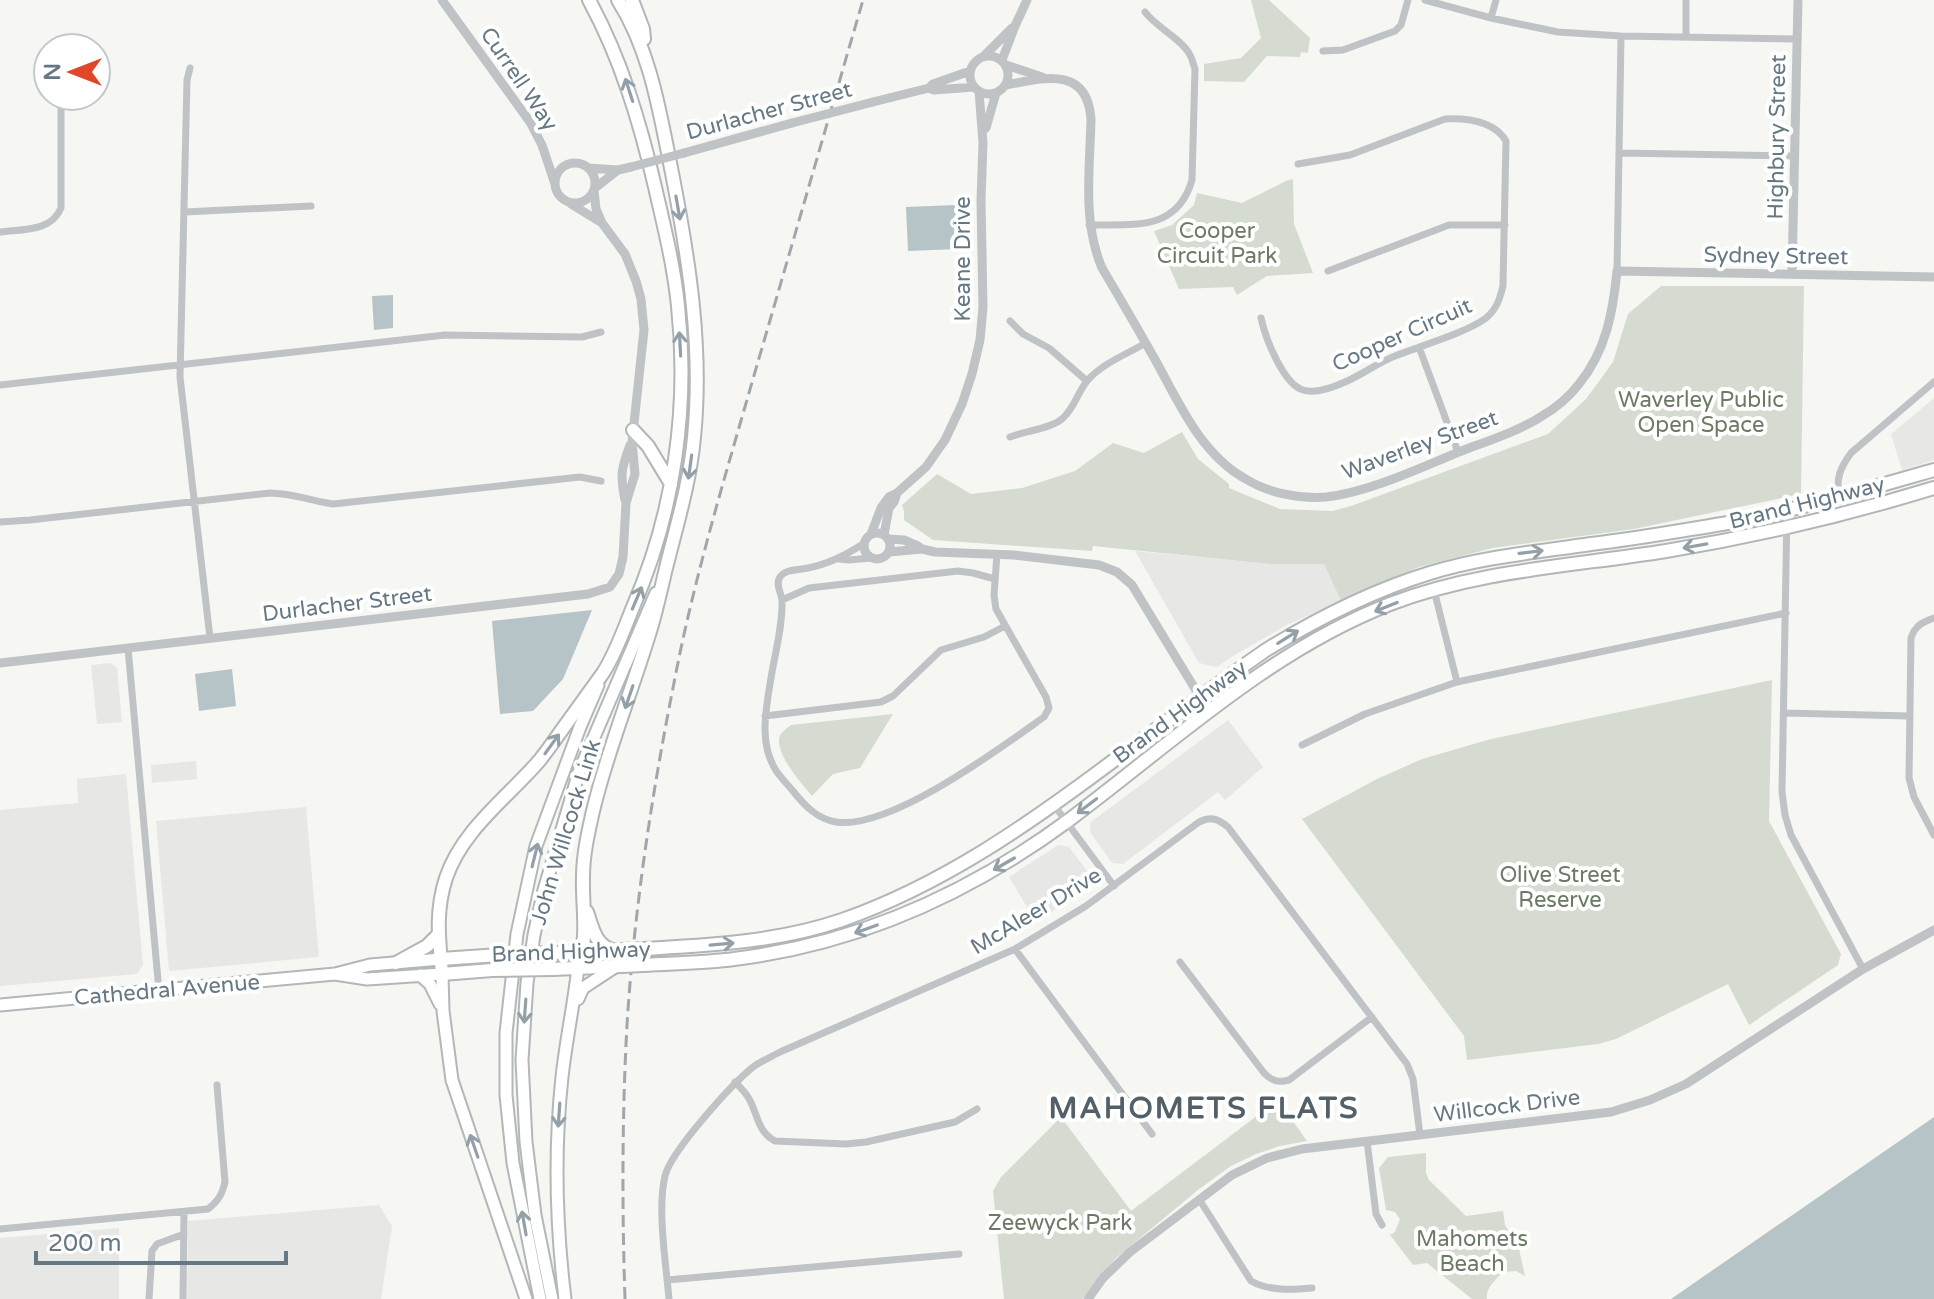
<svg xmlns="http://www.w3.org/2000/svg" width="1934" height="1299" viewBox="0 0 1934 1299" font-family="'Varela Round',sans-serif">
<rect width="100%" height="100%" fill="#f6f6f3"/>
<!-- built -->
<path fill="#e7e7e6" d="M1934,398V460L1902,470L1891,434Z
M1135,551L1270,564H1324L1341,601L1287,625L1233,656L1217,667L1199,663Z
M111,663L117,668L122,722L97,724L91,665Z
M1228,720L1263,767L1225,800L1218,792L1123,864L1112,863L1090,832L1091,822Z
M196,761L197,779L152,783L151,765Z
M126,774L143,965L137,974L0,986V810L78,803L77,779Z
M306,807L319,957L169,971L156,821Z
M1058,845L1069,847L1091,876L1090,887L1036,922L1009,877Z
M379,1205L392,1226L381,1299H187L188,1221Z
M119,1228V1299H0V1238Z"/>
<!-- green -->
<path fill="#d6dbd2" d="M1251,0H1269L1310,38L1308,53L1301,52L1300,57L1267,56L1244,82L1204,81V64L1241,58L1261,38Z
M1293,179L1294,224L1313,273L1267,276L1237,295L1233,287L1179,289L1154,231L1172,225L1194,205L1197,193L1242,203L1286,181Z
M1661,286H1804L1801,494L1634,529L1493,548L1419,567L1341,601L1324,564H1270L1093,546L1092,551L933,540L904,520V511L902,505L937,474L971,494L1022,488L1075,471L1113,443L1144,453L1182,432L1198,459L1229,484V488L1280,509L1332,511L1351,506L1548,434L1586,399L1613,362L1628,314Z
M1772,680L1769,821L1841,954L1838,965L1749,1025L1728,984L1616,1039L1598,1044L1467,1060L1464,1036L1302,819L1377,779L1422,759L1491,739Z
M893,714L860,768L833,774L812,796C801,783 778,757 779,740C779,733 786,729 791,725Z
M1278,1100L1307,1141L1280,1146L1256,1154L1231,1166L1198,1190L1116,1258L1082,1299H1004L993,1191L1001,1177L1061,1117L1131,1211Z
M1426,1153V1173L1429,1180L1466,1216L1503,1211L1505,1225L1518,1244L1525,1276L1516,1271L1503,1272C1496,1280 1485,1288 1487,1299H1472L1427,1263L1413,1265L1390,1235L1395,1232L1400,1219L1395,1212L1386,1210L1379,1168L1388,1157Z"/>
<!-- water -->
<path fill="#b6c4c7" d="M956,205L958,249L908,251L906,207Z
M393,295V328L374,330L372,296Z
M592,610L563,679L533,711L500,714L492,621Z
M232,669L236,706L199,711L195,674Z
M1934,1117V1299H1671Z"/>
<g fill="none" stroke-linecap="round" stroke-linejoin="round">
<!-- primary casing -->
<g stroke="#b2b7ba" stroke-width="15">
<path id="primary" d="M335,974L367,979L442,974L443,1011L452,1080L526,1299
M420,975L430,984L440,1004
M578,999L583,988L618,965
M0,1005L335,974L370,965L441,959
M540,1299L513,1163L506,1095V1033L517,934L536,846L580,727L598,685
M552,1299L535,1215L526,1142L522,1060L527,983L534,935L544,890L579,772L656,593
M565,1299C556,1225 554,1151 562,1077C566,1040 574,1004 578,967"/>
</g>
<!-- trunk casing -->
<g stroke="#b2b6b9" stroke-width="16">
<path id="trunk" d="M632,0L643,29L644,39
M633,430L648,446L671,484
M587,912C592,926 595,944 610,949
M644,949C711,945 778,942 842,920C942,885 1029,824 1113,761C1164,724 1214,686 1266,650C1318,618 1371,591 1430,573C1482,557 1537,552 1591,544C1635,539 1679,531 1722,524C1794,511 1864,490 1934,470
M554,953L623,950
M441,959L514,954
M396,963L427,946L439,934
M643,965C673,963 704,963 734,959C857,944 970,893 1069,820C1172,743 1269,651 1390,604C1479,570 1573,566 1666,551C1757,536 1846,515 1934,488
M578,967C589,935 582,909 583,877C583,855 588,833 593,811C608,747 635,684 653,621C658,603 662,585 666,568C677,524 690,482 694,437C703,348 689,260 672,173C660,114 651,52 618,0
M553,969L622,966
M492,970L442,974C439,939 435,912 446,878C462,830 507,798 539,761C548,750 556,738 564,727C577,709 590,691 603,673C616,653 624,629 633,607C674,513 689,408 678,306C674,266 664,226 655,187C640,122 621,59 589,0"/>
</g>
<!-- minor -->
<path stroke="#bfc3c6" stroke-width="7" d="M1425,0L1491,18L1558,32L1621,36L1797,39
M1491,18L1496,0
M1686,37V0
M1323,51L1343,50L1395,31L1401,25L1408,0
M190,68L187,80L180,377L210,638
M1619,153L1795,156
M184,212L311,206
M1089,225C1133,224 1177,232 1192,180L1195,69C1193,64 1193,60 1190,55C1183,40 1157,28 1145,12
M0,232C23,229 51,232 61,208V96
M1328,271L1449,225H1505
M1617,271L1621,36
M1261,318C1265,337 1283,384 1303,390C1315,394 1334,387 1345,382C1362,375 1377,363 1395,356C1420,346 1466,333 1486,318C1497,309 1500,298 1503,286L1506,141C1494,121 1467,118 1445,119L1350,155L1298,164
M1010,321L1023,334L1049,348L1087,381
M1419,347L1458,452
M0,385L445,335L582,337L601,332
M1010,437C1025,431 1053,428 1063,418C1074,408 1078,392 1087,381C1101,364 1127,354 1146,343
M1839,496C1836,478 1840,468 1851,453L1934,382
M1787,511L1782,792L1785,815L1791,835L1863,969
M0,522L30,520L270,493C292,493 312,501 333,504L580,477L601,481
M863,544C846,555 829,564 808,568C799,570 785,569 780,577C775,584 781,592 782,600C783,625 775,653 771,678C766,709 758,744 777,772C782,779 788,785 793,791C804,805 817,819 836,822C890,830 999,749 1044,717L1049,708L1046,697L996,609L994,595L997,554
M839,559L849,560L871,558
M1434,590L1457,682
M782,600L809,588L958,571L973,573L995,579
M1934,618C1922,622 1915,626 1911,638L1909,778L1914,797L1934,835
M128,648L159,991
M1784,713L1909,716
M765,716L881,702L893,696L941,650L984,637L1005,626
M1302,745L1365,714L1457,682L1786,613
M1054,805L1114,886
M1015,949L1152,1134
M1180,962L1264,1073C1272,1081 1278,1083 1289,1080L1372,1017
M735,1082C740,1087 745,1092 748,1097C758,1113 757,1132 775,1141L846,1144L866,1142L955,1122L977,1109
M1367,1141L1376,1214L1382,1225
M1199,1199L1251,1281C1269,1291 1291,1290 1312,1288
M0,1229L208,1209C218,1201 222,1195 225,1182L217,1085
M667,1280L959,1254
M149,1299L152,1251L157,1244L184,1234
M183,1299L184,1213
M669,1299C666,1264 657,1209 665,1176C671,1151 732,1084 753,1067C761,1061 771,1057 780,1052L1015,949L1086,906L1199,822C1212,816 1218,819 1228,827L1407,1064L1413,1079L1420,1135"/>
<!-- tertiary -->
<path stroke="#bfc3c6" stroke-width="9" d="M442,0L530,122L542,145L555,184
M970 75a19 19 0 1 1 38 0a19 19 0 1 1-38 0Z
M984,56L1012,28
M1002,60L1015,26L1027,0
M1006,65L1042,77
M1006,85C1043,78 1087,65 1091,119C1090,169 1082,221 1102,268C1121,300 1139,331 1157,363C1180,405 1201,453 1244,478C1268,493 1298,499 1326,497C1368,493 1424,466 1464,450C1488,441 1521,430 1542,416C1556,408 1569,397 1579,384C1606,351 1613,312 1617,271L1934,277
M929,88L934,90L974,87
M873,102L929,88L933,84L970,71
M986,128L996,93
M684,153L792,123
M555 183a20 20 0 1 1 40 0a20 20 0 1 1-40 0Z
M588,168L618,170L631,167
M595,188L618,170
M571,204L602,223
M1792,274L1798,0
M625,500C620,475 621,469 630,445
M864 546a13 13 0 1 1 26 0a13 13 0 1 1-26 0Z
M871,534L881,508L889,497L897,493L926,467L945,440L962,404L972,374L980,340L983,307L981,200L983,143L979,91
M884,535L889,508L894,502L897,493
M889,539L904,540L918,546L922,549L935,552L1014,555L1099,565L1117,572L1132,585L1200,697
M889,552L922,549
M0,663L588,594L610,587L619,574L623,557L626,503L635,474L632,442L644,330L641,299L636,281L625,254L602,223L596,209L594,191
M1088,1299L1103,1278L1130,1252L1232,1175L1267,1158L1302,1149L1611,1112L1650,1100L1686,1084L1863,969L1934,930"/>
<!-- primary -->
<use href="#primary" stroke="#fff" stroke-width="11"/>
<!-- trunk -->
<use href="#trunk" stroke="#fff" stroke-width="12"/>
<!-- rail -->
<path stroke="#a0a7ac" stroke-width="3" stroke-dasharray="12 6" stroke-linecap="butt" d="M625,1299C622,1208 622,1116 627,1025C634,912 651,799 673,688C693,581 725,477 755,372C791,248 827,124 863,0"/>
<!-- trunk-bridge casing -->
<g stroke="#b2b6b9" stroke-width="16" stroke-linecap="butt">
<path id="trunk-bridge" d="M623,950L644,949
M514,954L554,953
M622,966L643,965
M492,970L553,969"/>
</g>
<!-- tertiary-bridge -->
<path stroke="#bfc3c6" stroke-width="9" d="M792,123L873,102
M631,167L684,153"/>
<!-- trunk-bridge -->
<use href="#trunk-bridge" stroke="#fff" stroke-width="12"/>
</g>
<!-- one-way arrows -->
<defs><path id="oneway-shaft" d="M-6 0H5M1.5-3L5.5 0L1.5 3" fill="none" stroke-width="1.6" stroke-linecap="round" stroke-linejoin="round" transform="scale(2)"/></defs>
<g stroke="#93a0a8">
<use href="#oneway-shaft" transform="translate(629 90) rotate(-108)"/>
<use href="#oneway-shaft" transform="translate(678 208) rotate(80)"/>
<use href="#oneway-shaft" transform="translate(680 344) rotate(-93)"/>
<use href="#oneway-shaft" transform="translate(690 467) rotate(98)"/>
<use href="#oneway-shaft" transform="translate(1695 546) rotate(170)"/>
<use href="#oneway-shaft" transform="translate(1531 552) rotate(-7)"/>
<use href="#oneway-shaft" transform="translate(637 598) rotate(-67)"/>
<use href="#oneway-shaft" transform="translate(1386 607) rotate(158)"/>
<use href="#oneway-shaft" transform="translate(1288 637) rotate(-32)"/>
<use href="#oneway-shaft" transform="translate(629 697) rotate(109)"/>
<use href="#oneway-shaft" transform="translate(552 744) rotate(-54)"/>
<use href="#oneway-shaft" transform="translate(1087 806) rotate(143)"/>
<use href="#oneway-shaft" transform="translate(535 855) rotate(-76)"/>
<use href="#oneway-shaft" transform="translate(1004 864) rotate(150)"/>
<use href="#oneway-shaft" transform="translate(866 929) rotate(160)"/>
<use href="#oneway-shaft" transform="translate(722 944) rotate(-5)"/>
<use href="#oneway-shaft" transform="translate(525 1011) rotate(94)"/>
<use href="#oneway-shaft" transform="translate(559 1115) rotate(94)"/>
<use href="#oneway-shaft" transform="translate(474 1146) rotate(-109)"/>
<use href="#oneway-shaft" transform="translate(524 1223) rotate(-100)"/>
</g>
<g text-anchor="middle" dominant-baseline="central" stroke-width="8" stroke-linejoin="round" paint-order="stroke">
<!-- street labels -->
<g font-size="22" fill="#657883" stroke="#fff">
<text transform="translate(519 79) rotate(56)">Currell Way</text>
<text transform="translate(769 111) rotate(-15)">Durlacher Street</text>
<text transform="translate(1777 137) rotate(-89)">Highbury Street</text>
<text transform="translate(1776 256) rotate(1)">Sydney Street</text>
<text transform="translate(963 259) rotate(-90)">Keane Drive</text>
<text transform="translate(1402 335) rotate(-24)">Cooper Circuit</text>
<text transform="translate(1420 445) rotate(-20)">Waverley Street</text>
<text transform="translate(1807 503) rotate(-14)">Brand Highway</text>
<text transform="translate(347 604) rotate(-7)">Durlacher Street</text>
<text transform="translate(1180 712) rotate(-36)">Brand Highway</text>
<text transform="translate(566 832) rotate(-73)">John Willcock Link</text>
<text transform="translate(1036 911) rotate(-31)">McAleer Drive</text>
<text transform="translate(571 952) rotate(-2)">Brand Highway</text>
<text transform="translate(167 990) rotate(-5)">Cathedral Avenue</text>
<text transform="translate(1507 1106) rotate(-7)">Willcock Drive</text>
</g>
<!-- park labels -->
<g font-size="22" fill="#6a7a64" stroke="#fff">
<text x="1217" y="231">Cooper<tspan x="1217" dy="25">Circuit Park</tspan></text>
<text x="1701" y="400">Waverley Public<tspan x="1701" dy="25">Open Space</tspan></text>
<text x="1560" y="875">Olive Street<tspan x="1560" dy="25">Reserve</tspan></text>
<text x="1060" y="1223">Zeewyck Park</text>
<text x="1472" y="1239">Mahomets<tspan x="1472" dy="25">Beach</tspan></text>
</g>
<!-- district labels -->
<g font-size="30" font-weight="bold" letter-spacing="2" fill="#536068" stroke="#fff">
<text x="1204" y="1108">MAHOMETS FLATS</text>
</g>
</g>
<!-- north arrow -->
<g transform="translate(72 72) rotate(270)"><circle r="38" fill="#ffffff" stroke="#c1c9cd" stroke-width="2"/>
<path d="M0-6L14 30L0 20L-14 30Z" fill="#e04729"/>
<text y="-12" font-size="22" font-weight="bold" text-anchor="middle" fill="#657883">N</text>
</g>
<!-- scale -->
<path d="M36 1251v12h250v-12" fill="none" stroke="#657883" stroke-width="4"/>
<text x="48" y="1251" font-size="24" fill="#657883" stroke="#ffffff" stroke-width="6" paint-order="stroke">200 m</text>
</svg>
